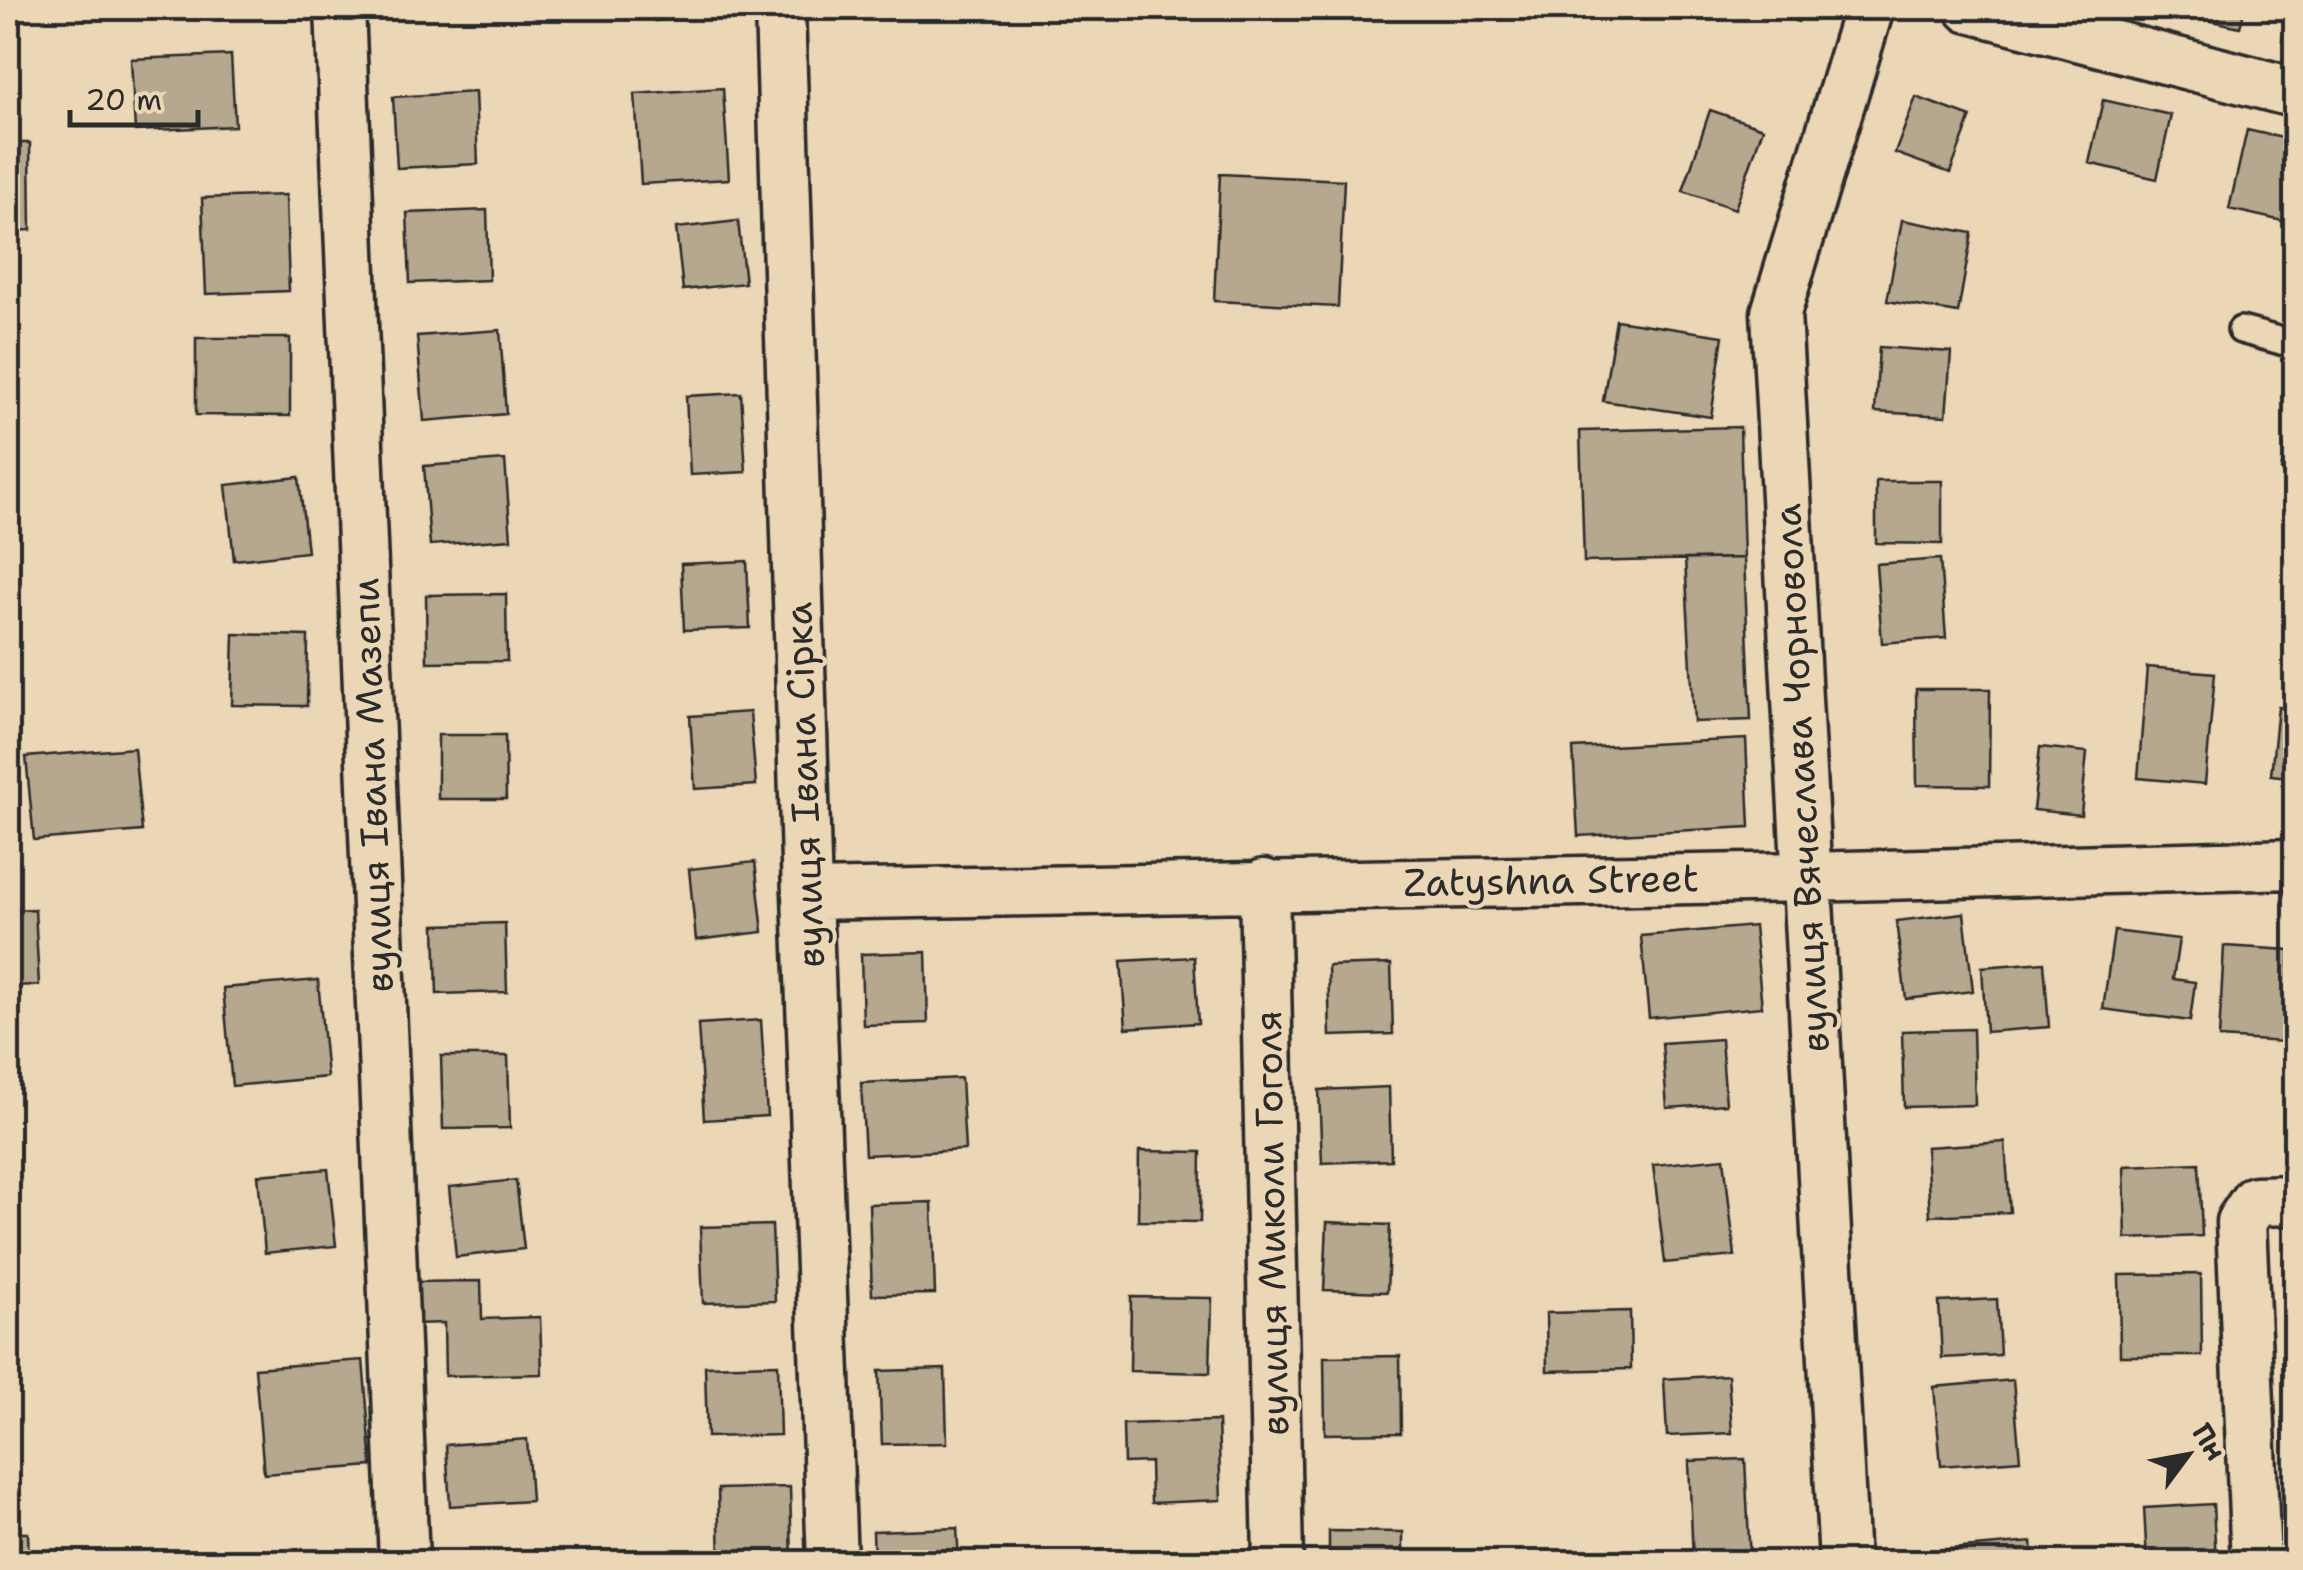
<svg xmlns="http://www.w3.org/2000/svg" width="2303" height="1570" viewBox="0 0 2303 1570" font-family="'Shantell Sans',sans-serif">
<rect width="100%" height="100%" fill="#ebd6b5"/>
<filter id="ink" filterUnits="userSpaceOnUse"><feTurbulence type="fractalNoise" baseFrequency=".01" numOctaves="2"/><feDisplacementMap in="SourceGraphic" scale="20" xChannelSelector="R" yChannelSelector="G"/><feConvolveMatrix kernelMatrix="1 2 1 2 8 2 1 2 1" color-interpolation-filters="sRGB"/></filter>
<g filter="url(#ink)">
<!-- building -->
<path fill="#b6a78f" stroke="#2b2b2b" stroke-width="2.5" d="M654,8H719L720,17L655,21Z
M1762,8H1804L1798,22Z
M2181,8H2245L2240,27L2180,14Z
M2290,8H2296V44L2282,40Z
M231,55L235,126L135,131L131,59Z
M723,88L729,179L641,184L635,94Z
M475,92L478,164L397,168L393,97Z
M1916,97L1971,117L1950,173L1895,153Z
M2103,100L2171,115L2157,179L2089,163Z
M1710,110L1763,128L1735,209L1683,191Z
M2247,130L2296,141V224L2229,209Z
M8,143H30L31,230L8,231Z
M1220,174L1344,180L1338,307L1214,301Z
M286,195L289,291L206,294L202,198Z
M487,210L489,280L410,283L407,213Z
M1902,220L1972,233L1958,313L1887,301Z
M738,221L745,283L683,290L676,228Z
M1616,320L1723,336L1711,417L1603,401Z
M500,330L506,414L424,421L417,336Z
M196,338H290V416L196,415Z
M1879,347L1951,352L1946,416L1875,412Z
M741,393L746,472L690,475L686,396Z
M2296,401V474L2281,470Z
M1740,427L1744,558L1584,562L1580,431Z
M505,460L511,539L430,545L424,466Z
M299,477L307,552L234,560L226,485Z
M1876,481H1942V544L1876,543Z
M1744,558L1751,720L1694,722L1685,559Z
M1940,559L1946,638L1882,643L1876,564Z
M747,561L750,628L684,630L681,564Z
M506,594L507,661L427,662L426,595Z
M234,634L308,636L307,706L232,705Z
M2147,667L2215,673L2205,784L2138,778Z
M1916,689H1990L1989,786L1917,785Z
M2278,707L2296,709V778L2271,775Z
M750,712L756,785L695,789L690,716Z
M438,735H505L506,799H438Z
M1746,739L1750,827L1578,836L1573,748Z
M2040,747L2087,752L2081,815L2033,810Z
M134,748L142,831L34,840L26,757Z
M755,862L763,932L696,940L689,869Z
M35,909L39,985L8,986V910Z
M1964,913L1973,991L1906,999L1896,921Z
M505,923L507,992L437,994L435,925Z
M1754,926L1762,1007L1649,1018L1641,936Z
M2114,931L2179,939L2173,979L2195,982L2190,1021L2103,1009Z
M2224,946L2290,950L2285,1042L2219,1038Z
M926,952L928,1023L863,1025L861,954Z
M1194,957L1198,1023L1126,1028L1121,961Z
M2044,962L2049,1027L1986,1032L1982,967Z
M1391,964L1393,1034L1330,1036L1328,966Z
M318,980L327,1077L232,1086L223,988Z
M761,1020L767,1116L704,1120L698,1024Z
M1973,1029L1975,1105L1904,1107L1902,1031Z
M1721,1039L1726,1104L1667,1108L1662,1043Z
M441,1056H508L510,1128L443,1129Z
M961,1078L965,1150L865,1155L861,1083Z
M1389,1087L1391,1160L1322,1163L1319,1090Z
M2005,1142L2010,1212L1930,1216L1926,1147Z
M1139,1151L1201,1152L1200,1222L1138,1221Z
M1724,1158L1735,1256L1665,1263L1653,1165Z
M2199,1163L2202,1236L2126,1239L2124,1166Z
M328,1169L336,1246L265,1253L258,1175Z
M516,1180L524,1249L456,1257L449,1187Z
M932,1202L935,1294L872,1295L869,1204Z
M1327,1222L1390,1225L1387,1292L1324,1290Z
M772,1225L775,1301L703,1303L700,1227Z
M8,1261H13L15,1336H8Z
M2201,1274L2202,1356H2120L2119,1275Z
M481,1281L482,1319L540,1317L542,1374L445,1376L444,1323L414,1324L413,1282Z
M1131,1297L1212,1298L1210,1373L1130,1371Z
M1997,1299L2000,1355L1942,1358L1939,1302Z
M1630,1311L1631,1369L1547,1371L1546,1313Z
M1400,1356L1401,1433L1325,1434L1324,1357Z
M363,1360L372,1466L264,1474L255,1368Z
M778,1364L780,1435L707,1437L705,1366Z
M945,1369L947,1443L882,1444L879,1371Z
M1728,1375L1732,1433L1667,1436L1664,1379Z
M2013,1380L2020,1460L1941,1466L1934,1387Z
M1218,1421L1221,1500L1151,1503L1150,1462L1124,1463L1123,1424Z
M527,1439L531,1501L450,1506L446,1445Z
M1745,1459L1750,1562H1693L1689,1461Z
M790,1487L792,1562H720L718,1489Z
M2213,1504L2216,1562H2147L2144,1508Z
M957,1528L959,1562H874L873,1531Z
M1329,1531L1403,1532V1562H1329Z
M8,1533H28L29,1562H8Z
M2032,1542L2034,1562H1941L1940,1550Z
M343,1554V1562H270V1555Z"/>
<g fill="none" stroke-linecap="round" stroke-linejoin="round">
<!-- lane casing -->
<g stroke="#2b2b2b" stroke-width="32">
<path id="lane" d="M2241,330L2296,345"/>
</g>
<!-- street casing -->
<g stroke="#2b2b2b" stroke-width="55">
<path id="street" d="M340,8L404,1562
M780,8L807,895L832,1562
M1970,8L2296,93
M1264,884L1278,1562
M807,895L1807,877L2296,864
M1844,1562L1776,313L1869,8
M2256,1562L2241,1222L2255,1201L2296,1200"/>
</g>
<!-- lane -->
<use href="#lane" stroke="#ebd6b5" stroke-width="25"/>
<!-- street -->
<use href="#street" stroke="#ebd6b5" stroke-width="48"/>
</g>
</g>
<g text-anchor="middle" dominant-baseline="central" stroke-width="8" stroke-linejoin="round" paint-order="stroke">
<!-- street labels -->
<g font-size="38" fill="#2b2b2b" stroke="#ebd6b5">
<text transform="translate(1801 778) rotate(-93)">вулиця Вячеслава Чорновола</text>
<text transform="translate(372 785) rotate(-92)">вулиця Івана Мазепи</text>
<text transform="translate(804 785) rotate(-92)">вулиця Івана Сірка</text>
<text transform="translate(1551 880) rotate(-1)">Zatyshna Street</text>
<text transform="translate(1271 1223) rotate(-91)">вулиця Миколи Гоголя</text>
</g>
</g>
<!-- margin -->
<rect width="2303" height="1570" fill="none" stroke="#ebd6b5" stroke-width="40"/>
<rect x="20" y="20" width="2263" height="1530" fill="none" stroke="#2b2b2b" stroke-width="4" filter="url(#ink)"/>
<!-- north arrow -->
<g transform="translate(2188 1455) rotate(58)" stroke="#ebd6b5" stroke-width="8" paint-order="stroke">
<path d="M0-8L18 38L0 25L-18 38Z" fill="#2b2b2b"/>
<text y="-15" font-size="28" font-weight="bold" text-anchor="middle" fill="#2b2b2b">Пн</text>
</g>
<!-- scale -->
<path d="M70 110v15h128v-15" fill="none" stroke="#2b2b2b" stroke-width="5"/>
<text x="85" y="110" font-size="30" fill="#2b2b2b" stroke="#ebd6b5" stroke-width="8" paint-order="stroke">20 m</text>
</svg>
